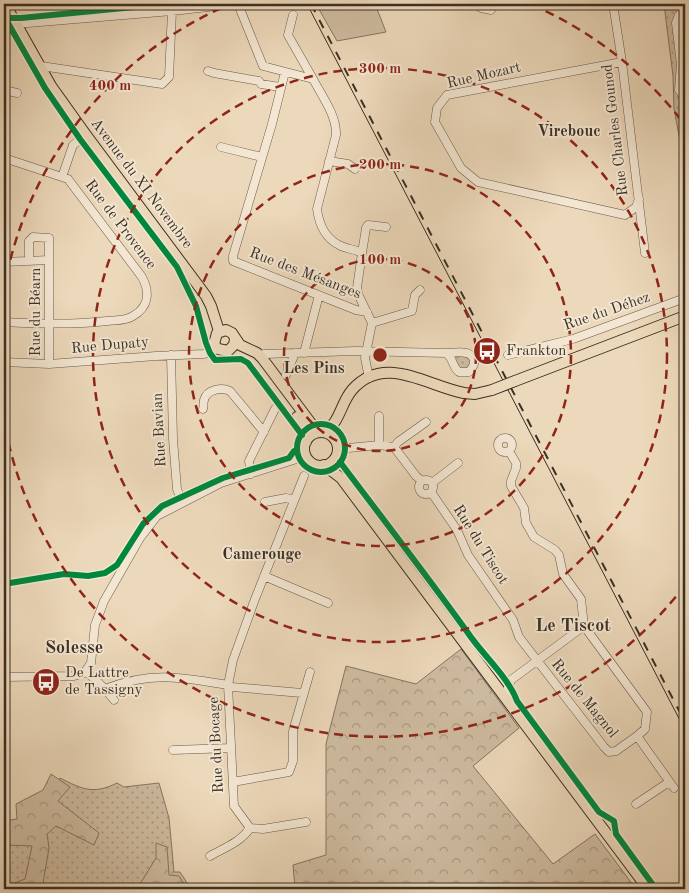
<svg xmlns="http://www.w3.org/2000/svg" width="689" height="893" viewBox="0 0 689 893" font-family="'Old Standard TT',serif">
<defs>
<pattern id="grass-dots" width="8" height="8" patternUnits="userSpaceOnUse" patternTransform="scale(1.25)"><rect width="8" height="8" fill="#cebba0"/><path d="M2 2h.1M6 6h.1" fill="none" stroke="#a89882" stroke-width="1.8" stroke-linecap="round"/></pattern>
<pattern id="forest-crowns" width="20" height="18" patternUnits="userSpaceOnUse" patternTransform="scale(1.25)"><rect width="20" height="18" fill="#cebba0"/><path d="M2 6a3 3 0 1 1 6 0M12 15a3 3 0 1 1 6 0" fill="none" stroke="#a89882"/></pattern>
</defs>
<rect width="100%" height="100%" fill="#ecd8ba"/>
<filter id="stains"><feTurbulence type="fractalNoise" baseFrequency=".004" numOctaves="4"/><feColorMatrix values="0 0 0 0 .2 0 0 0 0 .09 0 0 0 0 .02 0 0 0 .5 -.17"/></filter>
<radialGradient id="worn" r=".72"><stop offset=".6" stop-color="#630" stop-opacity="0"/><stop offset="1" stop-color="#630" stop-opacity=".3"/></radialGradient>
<!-- grass -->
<path fill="url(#grass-dots)" stroke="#847662" d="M664,4H685V167L674,109L673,76Z
M453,355L468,356L472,362L468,369L460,370Z
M60,778C82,789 93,795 117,783L124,787L159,783L169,818L174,872H180L191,889H4V830L14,831Z"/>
<!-- forest -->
<path fill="url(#forest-crowns)" stroke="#847662" d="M461,649L519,728L473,766L553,864L595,834L636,889H295L293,865L326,855V744L346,666L416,684Z
M51,774L70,787L58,801L99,833L94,845L56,826L47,834L49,848L42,889H4V887L25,879L32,846L4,845V821L17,819L16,804L43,790Z
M156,843L167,847L169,875L179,876L187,889H137L156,858Z"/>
<!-- garden -->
<path fill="#cebba0" stroke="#847662" d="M316,4H375L386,32L337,41Z"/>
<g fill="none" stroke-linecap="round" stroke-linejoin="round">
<!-- minor casing -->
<g stroke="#675a4a" stroke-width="9">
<path id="minor" d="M238,4L263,66L313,79C322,96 337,116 336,135L317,209C319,224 325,238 339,245C346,249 355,249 362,253L357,288L359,296L372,323L365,358L369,378
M476,4L481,8L491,10
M613,4L622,62L645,253
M685,9L679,15L676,23L681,64L679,90L685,98
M293,15L288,35L313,79
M4,27L16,24L172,11L235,4
M622,62L447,95L437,108L435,122L461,168L478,182L625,215L636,207L639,199
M41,66L162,84L169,77L172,11
M208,71L214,73L259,81L261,84L280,87
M285,72L272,124L233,256V261L356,310L367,312
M4,90L17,93
M221,147L262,157
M4,158L62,177
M329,161L348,164L355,169
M362,253L366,228L368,225L386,227
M29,261V241L33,237L49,238V260
M4,262L49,260V364
M4,322C39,324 72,325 107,321C115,320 126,321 133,316C149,307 150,292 142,277L68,179L62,177L73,145L86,135
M372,323L412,311L415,295L420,290
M304,353L319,295
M446,353C455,353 471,349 474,360C475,365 472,368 469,372H459C452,367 454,359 446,353Z
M264,354L355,351L446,353
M171,355L173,439L177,489L182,502
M508,355L573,339L685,298
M4,362L49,364L156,356L203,354L210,353L216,347
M286,375L295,353
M203,409C204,406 203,403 204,400C207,389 222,387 230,391L264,432
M379,416V445
M498 445a7 7 0 1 1 14 0a7 7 0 1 1-14 0Z
M394,447L398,442L426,422
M338,449L379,445L394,447L416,476L422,481
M509,451L516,463V468L511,481V486L524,508L526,523L534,537L555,550L559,555L563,574L581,599L584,626
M251,474L249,461L275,409
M419 487a7 7 0 1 1 14 0a7 7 0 1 1-14 0Z
M432,483L458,463
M431,492L457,530L468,555L513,620L519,637L604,747L609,752L616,751L637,736L674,788
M265,502L286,498L294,500
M264,576L328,603
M86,671L105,689L114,700
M4,677L74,676L84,673L91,663L95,625L104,601L140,538L157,516L221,483L306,456
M105,689C151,671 180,677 228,685L233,660L255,599L304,476
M506,699L508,687L511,680L584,626L647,712L645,729L637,736
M173,750L231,748
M233,782L289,772L293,761V731L310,672
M636,804L669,782
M250,828L263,829L306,822
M210,856C224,848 241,842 250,828L234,806L228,685L232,687L302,693"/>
</g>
<!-- major casing -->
<g stroke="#3b3024" stroke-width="12">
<path id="major" d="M5,4L51,86L86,135L206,296L211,306L219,331
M235,339L234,345L228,351L218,349L214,344L217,333L226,330L232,333L240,345L257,353L262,358L313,426L321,432
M515,381L685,316
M297,417L306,429V442
M326,432C341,419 341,403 352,390C384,353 427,386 464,393L475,394L492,390
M304 449a17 17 0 1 1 34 0a17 17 0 1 1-34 0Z
M324,465L341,478L648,889"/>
</g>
<!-- minor -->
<use href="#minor" stroke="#f3e6d2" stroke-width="8"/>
<!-- major -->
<use href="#major" stroke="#ecd8ba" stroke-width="10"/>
<!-- tram -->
<path stroke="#3b3024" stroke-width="1" d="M307,4L685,730"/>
<!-- rail -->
<path stroke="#3b3024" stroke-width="2" stroke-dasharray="9 9" stroke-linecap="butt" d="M311,4L685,722"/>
<!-- major-bridge casing -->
<g stroke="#3b3024" stroke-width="12" stroke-linecap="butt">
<path id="major-bridge" d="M492,390L515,381"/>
</g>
<!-- major-bridge -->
<use href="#major-bridge" stroke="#ecd8ba" stroke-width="10"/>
<!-- cycleway casing -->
<g stroke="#f3e6d2" stroke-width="9">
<path id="cycleway" d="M4,16L45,88L80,139L177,267L196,306L206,343L210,353L215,360L241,359L248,363L302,435
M5,18H21L165,4
M297 448a24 24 0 1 1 48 0a24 24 0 1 1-48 0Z
M340,462C383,519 427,576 468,633C482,654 509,678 517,701L599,812L614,821L616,834L656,889
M4,584L64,574L88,576L105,573L117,565L143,524L162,506L223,478L289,458L294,451L297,450"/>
</g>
<!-- cycleway -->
<use href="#cycleway" stroke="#00873e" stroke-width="6"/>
</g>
<!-- distance rings -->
<g fill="none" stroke="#8f2418" stroke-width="2.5" stroke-dasharray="9 6">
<circle cx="380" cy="355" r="96"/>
<circle cx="380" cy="355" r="191"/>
<circle cx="380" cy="355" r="287"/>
<path d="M685 585A382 382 0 0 1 4 421M4 289A382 382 0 0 1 228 5M532 5A382 382 0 0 1 685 125"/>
</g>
<!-- icons -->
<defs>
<g id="bus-disc" transform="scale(1.4375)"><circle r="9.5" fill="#8f2418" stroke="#f3e6d2"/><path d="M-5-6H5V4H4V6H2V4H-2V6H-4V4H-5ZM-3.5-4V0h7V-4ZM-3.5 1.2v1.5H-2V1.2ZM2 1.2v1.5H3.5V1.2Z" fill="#fff"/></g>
</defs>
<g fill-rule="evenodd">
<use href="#bus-disc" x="487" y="351"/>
<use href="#bus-disc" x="46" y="682"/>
</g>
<g text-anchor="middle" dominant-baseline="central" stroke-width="4" stroke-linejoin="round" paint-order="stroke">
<!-- street labels -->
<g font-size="15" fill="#3b3024" stroke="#f3e6d2">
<text transform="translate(484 76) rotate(-13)">Rue Mozart</text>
<text transform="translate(616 130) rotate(-97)">Rue Charles Gounod</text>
<text transform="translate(141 184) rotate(53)">Avenue du XI Novembre</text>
<text transform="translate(120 225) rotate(53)">Rue de Provence</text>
<text transform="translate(305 274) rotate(21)">Rue des Mésanges</text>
<text transform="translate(36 312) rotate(-90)">Rue du Béarn</text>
<text transform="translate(607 312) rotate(-19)">Rue du Déhez</text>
<text transform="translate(110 346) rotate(-5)">Rue Dupaty</text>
<text transform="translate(160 430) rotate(-93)">Rue Bavian</text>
<text transform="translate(480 545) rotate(58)">Rue du Tiscot</text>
<text transform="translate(584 699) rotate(51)">Rue de Magnol</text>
<text transform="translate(217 745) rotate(-93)">Rue du Bocage</text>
</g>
<!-- poi labels -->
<g font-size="15" fill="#3b3024" stroke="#f3e6d2" text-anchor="start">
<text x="506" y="351">Frankton</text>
<text x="65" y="673">De Lattre<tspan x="65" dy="17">de Tassigny</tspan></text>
</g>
<!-- neighbourhood labels -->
<g font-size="16" font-weight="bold" fill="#3b3024" stroke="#f3e6d2">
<text x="569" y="132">Virebouc</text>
<text x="314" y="369">Les Pins</text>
<text x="262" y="555">Camerouge</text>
</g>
<!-- quarter labels -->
<g font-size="18" font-weight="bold" fill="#3b3024" stroke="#f3e6d2">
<text x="573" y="626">Le Tiscot</text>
<text x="74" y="648">Solesse</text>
</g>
</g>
<circle cx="380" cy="355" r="8" fill="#8f2418" stroke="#f3e6d2" stroke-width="2.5"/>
<g font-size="15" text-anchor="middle" font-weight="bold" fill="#8f2418" stroke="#f3e6d2" stroke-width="4" stroke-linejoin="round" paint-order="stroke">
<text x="380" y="73">300 m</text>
<text x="110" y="90">400 m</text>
<text x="380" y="169">200 m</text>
<text x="380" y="264">100 m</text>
</g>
<!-- margin -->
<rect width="689" height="893" fill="none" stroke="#ecd8ba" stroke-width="20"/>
<rect x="5" y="5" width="679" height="883" fill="none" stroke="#3b3024" stroke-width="2.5"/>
<rect x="10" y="10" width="669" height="873" fill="none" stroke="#3b3024"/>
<rect width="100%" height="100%" filter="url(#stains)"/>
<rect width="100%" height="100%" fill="url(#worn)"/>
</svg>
